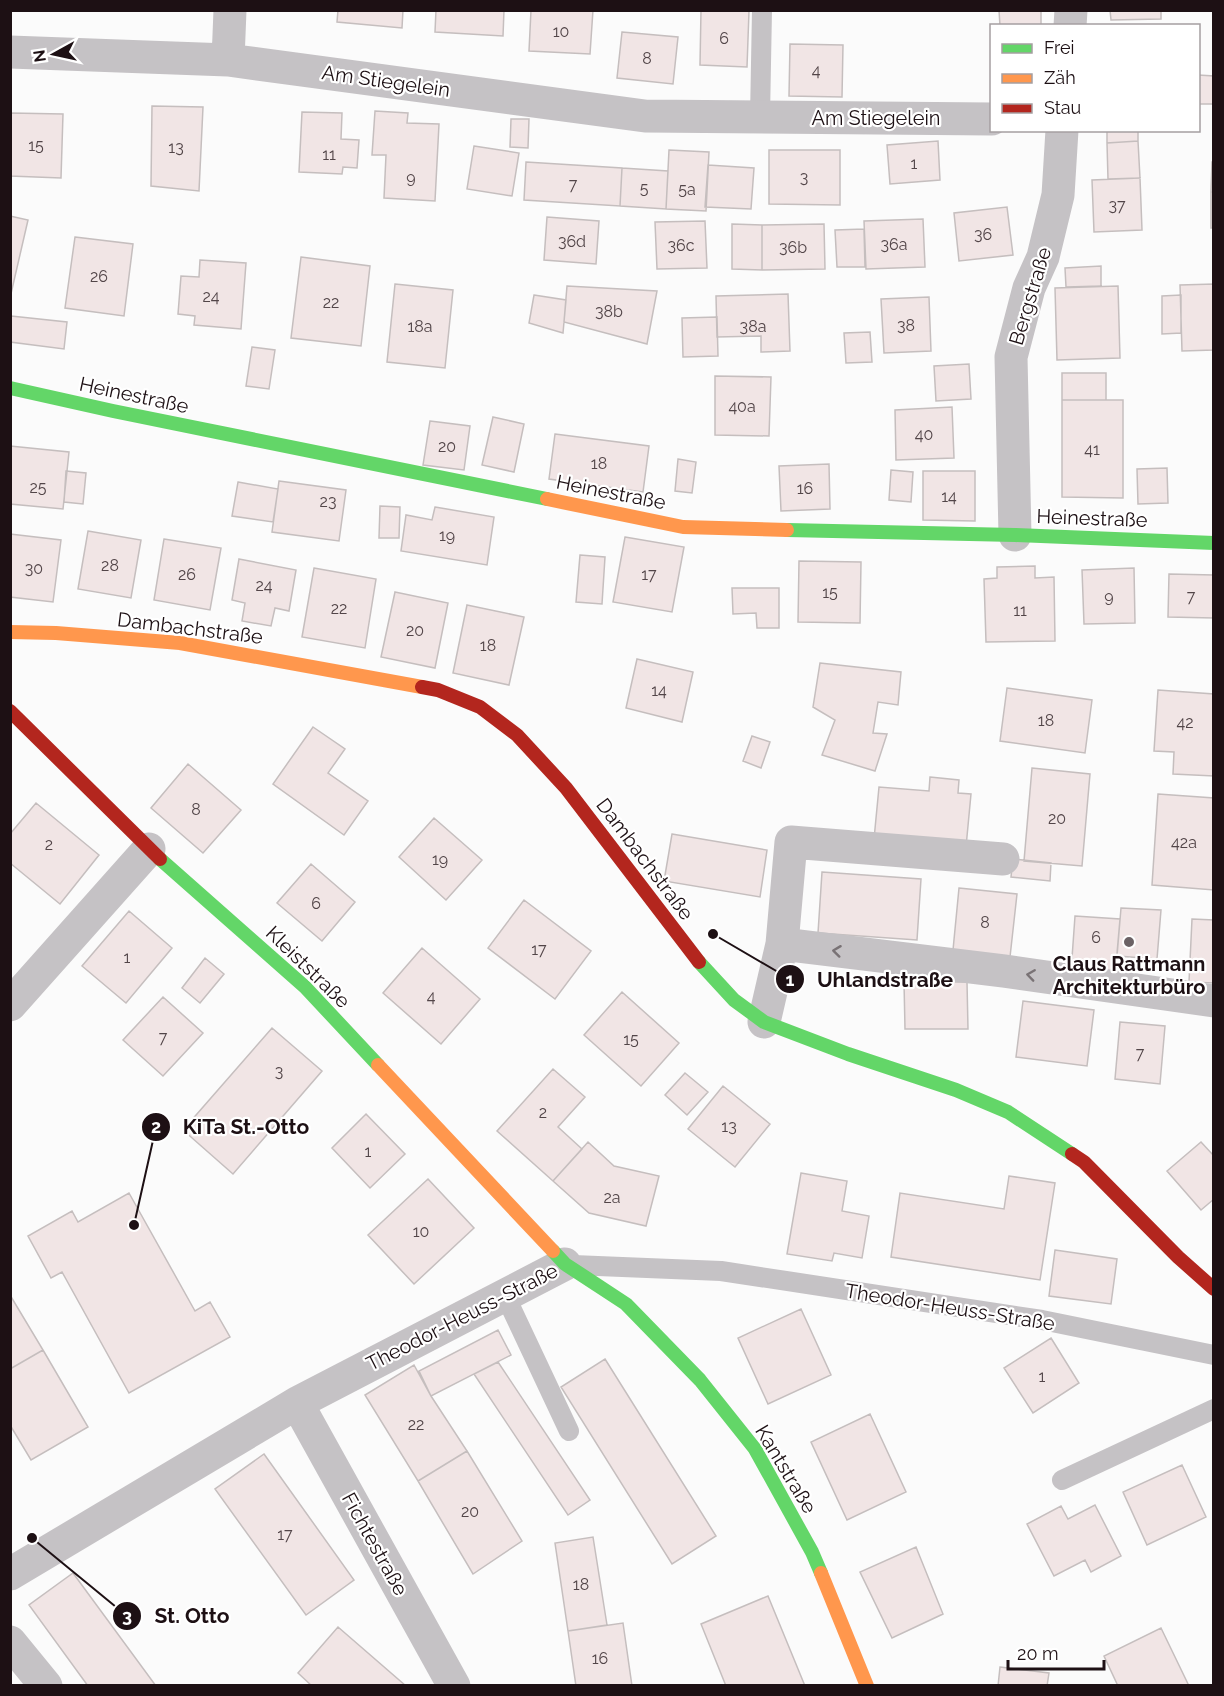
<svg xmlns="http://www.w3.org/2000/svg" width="1224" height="1696" viewBox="0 0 1224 1696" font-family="Raleway,sans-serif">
<rect width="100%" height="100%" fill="#fbfbfb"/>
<!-- building -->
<path fill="#f1e5e5" stroke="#c5bebe" stroke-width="1.5" d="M338,10H403L402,28L337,22Z
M436,10H504L503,36L435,32Z
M531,10H593L590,54L529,51Z
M701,10L749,11L747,67L700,65Z
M999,10H1041V26H1000Z
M1110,10H1161V19L1111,20Z
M622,32L678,37L673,84L617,78Z
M790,44L843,45L842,97L789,96Z
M1198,75L1214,76V104H1198Z
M152,106L203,107L199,191L151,186Z
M375,111L408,113L407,123L439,124L435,201L384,198L386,155H372Z
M302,112L342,113L341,139L359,140L357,168L343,167L342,174L299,172Z
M10,113L63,114L61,178L10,176Z
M511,119H529L528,148L510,147Z
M1107,130H1138V141L1107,143Z
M938,141L940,180L890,184L887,145Z
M1138,141L1140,178L1108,179L1107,143Z
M474,146L519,153L512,196L467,189Z
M669,150L709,152L706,211L666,209Z
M769,150H840V205L769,204Z
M526,162L622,168L620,206L524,200Z
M1212,162H1214V192H1211Z
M708,165L754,168L751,209L705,207Z
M622,168L668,171L666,209L620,206Z
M1140,178L1142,230L1094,232L1092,180Z
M1211,192H1214V228H1211Z
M1007,207L1013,255L959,261L954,213Z
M10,216L28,220L10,298Z
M547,217L599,221L596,264L544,260Z
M923,219L925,267L866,269L864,221Z
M705,221L707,268L657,269L655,222Z
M732,224L762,225V270L732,269Z
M824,224L825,269L762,270V225Z
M864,229L865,267H837L835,230Z
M75,237L133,244L124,316L65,308Z
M301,257L370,266L361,346L291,338Z
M200,260L246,263L241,329L194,325L195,316L178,314L181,276L199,277Z
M1101,266V286L1066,287L1065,268Z
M395,284L453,290L445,368L387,362Z
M1214,284V350L1182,351L1180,285Z
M567,286L657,291L647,344L564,322Z
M1118,286L1120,358L1057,360L1055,288Z
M788,294L790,351L761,352V336L717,337L716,296Z
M534,295L566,300L563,333L529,323Z
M1181,295V333L1162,334V296Z
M929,297L931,351L884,353L881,299Z
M11,316L67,322L64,349L10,342Z
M717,317L718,356L683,357L682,318Z
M870,332L872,362L846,363L844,333Z
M252,347L275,350L269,389L246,386Z
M969,364L971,399L936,401L934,366Z
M1062,373H1106V400H1062Z
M715,376L771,377L769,436L715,435Z
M1062,400H1123V498L1062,497Z
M952,407L954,458L896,460L895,410Z
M493,417L524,424L514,472L482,465Z
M430,421L470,426L464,470L423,465Z
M555,434L649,446L643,492L549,479Z
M10,446L69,452L63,509L10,504Z
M678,459L696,462L692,493L675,491Z
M829,464L830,509L781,511L779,466Z
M1167,468L1168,503L1138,504L1137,469Z
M891,470L913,472L911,502L889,500Z
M66,471L86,473L83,504L64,502Z
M923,471H975V521L923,520Z
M279,481L346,490L339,541L272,532Z
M238,482L278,489L273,522L232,516Z
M380,506L400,507L399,538H379Z
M435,507L494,517L487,565L401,551L406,515L432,520Z
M88,531L141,540L131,598L78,589Z
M10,534L61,540L53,602L10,597Z
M625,537L684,547L672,612L613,602Z
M164,539L221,548L210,610L154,600Z
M580,555L605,557L602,604L576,602Z
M239,559L296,570L289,611L275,608L271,626L242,621L245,603L232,600Z
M799,561L861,562L860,623L798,622Z
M1035,566V578L1054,577L1055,641L986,642L984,579L997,578V567Z
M314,568L376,579L365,648L302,637Z
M1134,568L1135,623L1084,624L1082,570Z
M1169,574L1214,575V618L1168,617Z
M732,588H779V628H757L756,613L733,614Z
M395,592L448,603L435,668L381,657Z
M467,605L524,617L509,685L453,673Z
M637,659L693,672L682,722L626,708Z
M820,663L901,672L898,705L878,702L873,733L887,734L875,771L822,755L835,720L813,707Z
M1007,688L1092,700L1085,753L1000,741Z
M1158,690L1214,694V776L1173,774L1174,752L1154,751Z
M313,727L345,749L328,773L368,801L344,835L273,784Z
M752,736L770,742L761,768L743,761Z
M188,764L241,810L203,853L151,808Z
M1032,768L1090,774L1082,866L1024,861Z
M930,777L959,780L958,793L971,794L966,847L874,839L879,787L929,791Z
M1158,794L1214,798V890L1152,885Z
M36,803L99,855L60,904L10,863V834Z
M434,818L482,860L446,900L399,857Z
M672,834L767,850L760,897L664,881Z
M1013,859L1051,863L1050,881L1011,877Z
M311,864L355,902L322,941L277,903Z
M822,872L921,879L917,940L818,933Z
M959,888L1017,894L1010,957L953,950Z
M524,900L591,951L555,999L488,948Z
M1121,908L1161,910L1157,959L1117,956Z
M129,911L172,948L126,1003L82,966Z
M1075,916L1120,919L1115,976L1071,972Z
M1192,919L1214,920V983L1189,982Z
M422,948L480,999L441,1044L383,993Z
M205,958L224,974L200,1003L182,988Z
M904,982H967L968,1029H905Z
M622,992L679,1043L641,1086L584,1035Z
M163,997L203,1033L163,1076L123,1040Z
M1023,1001L1094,1010L1087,1066L1016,1057Z
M1120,1022L1165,1026L1160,1084L1115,1079Z
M272,1028L322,1071L233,1174L183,1130Z
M553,1069L585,1097L558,1127L582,1149L553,1181L497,1131Z
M685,1073L708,1092L687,1115L665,1095Z
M723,1086L770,1124L735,1167L688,1129Z
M366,1114L405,1154L370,1188L332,1148Z
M588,1142L614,1166L659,1176L646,1226L589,1213L553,1181Z
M1201,1142L1214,1156V1199L1201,1210L1167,1171Z
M801,1173L847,1181L842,1211L869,1216L862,1258L834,1253L832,1261L787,1254Z
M1009,1176L1055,1183L1040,1280L891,1257L900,1193L1004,1209Z
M428,1179L474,1228L414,1284L368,1235Z
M129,1193L195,1311L210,1302L230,1337L129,1393L62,1272L51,1278L28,1236L72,1211L78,1222Z
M1055,1250L1117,1259L1111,1304L1049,1296Z
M10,1295L43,1350L10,1369Z
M801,1309L831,1375L768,1404L738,1338Z
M498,1330L511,1355L431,1396L419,1371Z
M1051,1338L1079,1383L1033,1413L1004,1368Z
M43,1350L88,1427L31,1460L10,1425V1369Z
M605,1359L716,1536L672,1564L561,1387Z
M498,1362L590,1500L568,1515L474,1374Z
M414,1365L431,1396L467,1451L418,1481L365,1395Z
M870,1414L906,1492L847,1520L811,1442Z
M467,1451L522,1541L473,1574L418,1481Z
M264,1454L354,1580L306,1615L215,1489Z
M1182,1465L1206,1517L1147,1545L1123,1492Z
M1095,1505L1121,1556L1091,1572L1085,1560L1054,1576L1027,1524L1061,1506L1068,1519Z
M593,1537L607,1625L568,1631L555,1543Z
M916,1547L943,1614L892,1638L860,1572Z
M73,1573L156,1686H88L29,1605Z
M768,1596L805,1686H726L701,1624Z
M623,1623L632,1686H576L568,1631Z
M338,1627L406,1686H312L298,1673Z
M1161,1628L1189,1686H1118L1104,1656Z
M1000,1667L1049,1673L1047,1686H998Z"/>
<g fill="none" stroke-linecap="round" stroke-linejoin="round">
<!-- lane -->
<path stroke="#c5c2c5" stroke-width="20" d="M760,117L762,10
M573,1265L721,1271L1042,1320L1214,1355
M505,1295L569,1431
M1062,1480L1214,1409"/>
<!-- street -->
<path stroke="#c5c2c5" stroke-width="33" d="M1070,26L1071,10
M10,52L228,60L645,116L992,119
M228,60L230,10
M1015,535L1011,357L1029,288L1043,257L1058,195L1062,130
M782,944L1004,971L1214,1001
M10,1005L149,849
M764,1022L782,944L791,842L1003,859
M297,1403L454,1686
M10,1574L297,1403L565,1264
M10,1642L46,1686"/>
<!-- fast -->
<path stroke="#63d668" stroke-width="14" d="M10,388L113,411L547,499
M787,530L1015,535L1214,543
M160,859L305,987L378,1065
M699,962L734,1000L764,1022L848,1054L956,1090L1008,1112L1072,1154
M553,1251L565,1264L626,1304L700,1380L755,1449L812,1552L821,1573"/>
<!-- slow -->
<path stroke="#ff974d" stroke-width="14" d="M547,499L683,527L787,530
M10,632L56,633L180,643L422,687
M378,1065L553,1251
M821,1573L867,1686"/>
<!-- jam -->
<path stroke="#b3261e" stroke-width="14" d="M422,687L438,690L480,707L517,735L566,788L699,962
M10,711L160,859
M1072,1154L1084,1162L1178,1257L1214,1289"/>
</g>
<!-- one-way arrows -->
<defs><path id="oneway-chevron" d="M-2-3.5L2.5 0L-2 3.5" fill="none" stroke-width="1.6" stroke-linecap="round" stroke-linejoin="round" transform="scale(1.5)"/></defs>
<g stroke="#797275">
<use href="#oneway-chevron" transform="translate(837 951) rotate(-173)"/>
<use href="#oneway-chevron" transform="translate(1031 975) rotate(-172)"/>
</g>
<!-- markers -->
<circle fill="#6b6265" stroke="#fff" stroke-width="2" cx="1129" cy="942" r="6"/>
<g text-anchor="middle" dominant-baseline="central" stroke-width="4.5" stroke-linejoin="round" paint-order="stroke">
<!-- number labels -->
<g font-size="16" fill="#524548">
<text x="561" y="31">10</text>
<text x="724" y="38">6</text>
<text x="647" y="58">8</text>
<text x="816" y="70">4</text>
<text x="36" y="145">15</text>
<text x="176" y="147">13</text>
<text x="329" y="154">11</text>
<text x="914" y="163">1</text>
<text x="411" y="177">9</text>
<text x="804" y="177">3</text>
<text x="573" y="184">7</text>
<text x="644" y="188">5</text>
<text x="687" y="189">5a</text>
<text x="1117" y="205">37</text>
<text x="983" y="234">36</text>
<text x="572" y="241">36d</text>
<text x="894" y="244">36a</text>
<text x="681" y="245">36c</text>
<text x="793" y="247">36b</text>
<text x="99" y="276">26</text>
<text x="211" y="296">24</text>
<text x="331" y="302">22</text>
<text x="609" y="311">38b</text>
<text x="906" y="325">38</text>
<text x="420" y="326">18a</text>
<text x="753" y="326">38a</text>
<text x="742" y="406">40a</text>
<text x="924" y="434">40</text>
<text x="447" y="446">20</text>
<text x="1092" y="449">41</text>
<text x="599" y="463">18</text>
<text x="38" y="487">25</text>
<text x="805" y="488">16</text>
<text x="949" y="496">14</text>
<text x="328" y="501">23</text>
<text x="447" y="535">19</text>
<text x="110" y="565">28</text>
<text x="34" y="568">30</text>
<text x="187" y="574">26</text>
<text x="649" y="574">17</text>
<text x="264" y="585">24</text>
<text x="830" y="592">15</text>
<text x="1109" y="596">9</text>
<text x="1191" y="596">7</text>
<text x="339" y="608">22</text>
<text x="1020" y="610">11</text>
<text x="415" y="630">20</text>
<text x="488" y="645">18</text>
<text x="659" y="690">14</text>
<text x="1046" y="720">18</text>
<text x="1185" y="722">42</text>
<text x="196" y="809">8</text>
<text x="1057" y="818">20</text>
<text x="1184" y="842">42a</text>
<text x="49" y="844">2</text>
<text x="440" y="859">19</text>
<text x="316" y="903">6</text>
<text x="985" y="922">8</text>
<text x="1096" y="937">6</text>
<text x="539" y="949">17</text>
<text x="127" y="957">1</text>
<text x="431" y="996">4</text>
<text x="163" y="1037">7</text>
<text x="631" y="1039">15</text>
<text x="1140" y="1053">7</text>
<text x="279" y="1071">3</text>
<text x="543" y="1112">2</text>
<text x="729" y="1126">13</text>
<text x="368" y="1151">1</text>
<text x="612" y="1197">2a</text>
<text x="421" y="1231">10</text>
<text x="1042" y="1376">1</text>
<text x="416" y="1424">22</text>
<text x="470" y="1511">20</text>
<text x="285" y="1534">17</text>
<text x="581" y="1584">18</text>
<text x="600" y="1658">16</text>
</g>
<!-- street labels -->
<g font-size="20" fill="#1d1014" stroke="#fff">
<text transform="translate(386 81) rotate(8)">Am Stiegelein</text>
<text x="876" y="118">Am Stiegelein</text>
<text transform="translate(1030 296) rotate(-73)">Bergstraße</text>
<text transform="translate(134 395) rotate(12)">Heinestraße</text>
<text transform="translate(611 492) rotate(11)">Heinestraße</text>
<text transform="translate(1092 518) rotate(2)">Heinestraße</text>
<text transform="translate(190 628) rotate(7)">Dambachstraße</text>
<text transform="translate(645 859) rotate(53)">Dambachstraße</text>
<text transform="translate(308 967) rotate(44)">Kleiststraße</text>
<text transform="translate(950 1307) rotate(9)">Theodor-Heuss-Straße</text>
<text transform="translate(462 1317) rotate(-27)">Theodor-Heuss-Straße</text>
<text transform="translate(786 1469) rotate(59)">Kantstraße</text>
<text transform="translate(375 1544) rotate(61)">Fichtestraße</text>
</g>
<!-- poi labels -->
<g font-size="20" font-weight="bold" fill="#1d1014" stroke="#fff">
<text x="1129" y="964">Claus Rattmann<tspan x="1129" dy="23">Architekturbüro</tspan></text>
</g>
</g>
<!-- callouts -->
<path fill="none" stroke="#1d1014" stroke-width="2" d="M713 934L790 979M134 1225L156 1127M32 1538L127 1616"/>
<g fill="#1d1014" stroke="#fff" stroke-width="2">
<circle cx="713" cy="934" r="6"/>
<circle cx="134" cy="1225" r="6"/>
<circle cx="32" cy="1538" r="6"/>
<circle cx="790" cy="979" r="15"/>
<circle cx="156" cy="1127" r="15"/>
<circle cx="127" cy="1616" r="15"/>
</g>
<g font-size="18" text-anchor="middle" font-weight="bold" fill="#fff">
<text x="790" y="986">1</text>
<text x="156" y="1133">2</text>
<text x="127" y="1622">3</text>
</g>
<g font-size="21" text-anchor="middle" font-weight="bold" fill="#1d1014" stroke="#fff" stroke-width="4.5" stroke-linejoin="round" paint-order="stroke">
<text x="885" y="987">Uhlandstraße</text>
<text x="246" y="1134">KiTa St.-Otto</text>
<text x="192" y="1623">St. Otto</text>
</g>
<!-- border -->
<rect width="1224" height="1696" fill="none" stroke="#1d1014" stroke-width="24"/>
<!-- legend -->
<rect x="990" y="24" width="210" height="108" fill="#ffffff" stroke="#a59fa1" stroke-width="1.5"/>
<rect x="1002" y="44" width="30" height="9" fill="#63d668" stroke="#a59fa1" stroke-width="1.5"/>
<text x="1044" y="54" font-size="18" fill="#1d1014">Frei</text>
<rect x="1002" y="74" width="30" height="9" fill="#ff974d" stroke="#a59fa1" stroke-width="1.5"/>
<text x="1044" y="84" font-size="18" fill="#1d1014">Zäh</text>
<rect x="1002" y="104" width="30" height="9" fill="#b3261e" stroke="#a59fa1" stroke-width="1.5"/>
<text x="1044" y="114" font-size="18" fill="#1d1014">Stau</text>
<!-- north arrow -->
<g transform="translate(54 54) rotate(262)" stroke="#ffffff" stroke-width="4.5" paint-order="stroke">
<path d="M0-4.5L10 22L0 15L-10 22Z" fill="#1d1014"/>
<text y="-9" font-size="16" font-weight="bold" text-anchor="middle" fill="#1d1014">N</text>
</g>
<!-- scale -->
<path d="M1008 1660v9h96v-9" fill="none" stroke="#1d1014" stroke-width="3"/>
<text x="1017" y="1660" font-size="18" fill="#1d1014" stroke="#ffffff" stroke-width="4.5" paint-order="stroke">20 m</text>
</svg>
